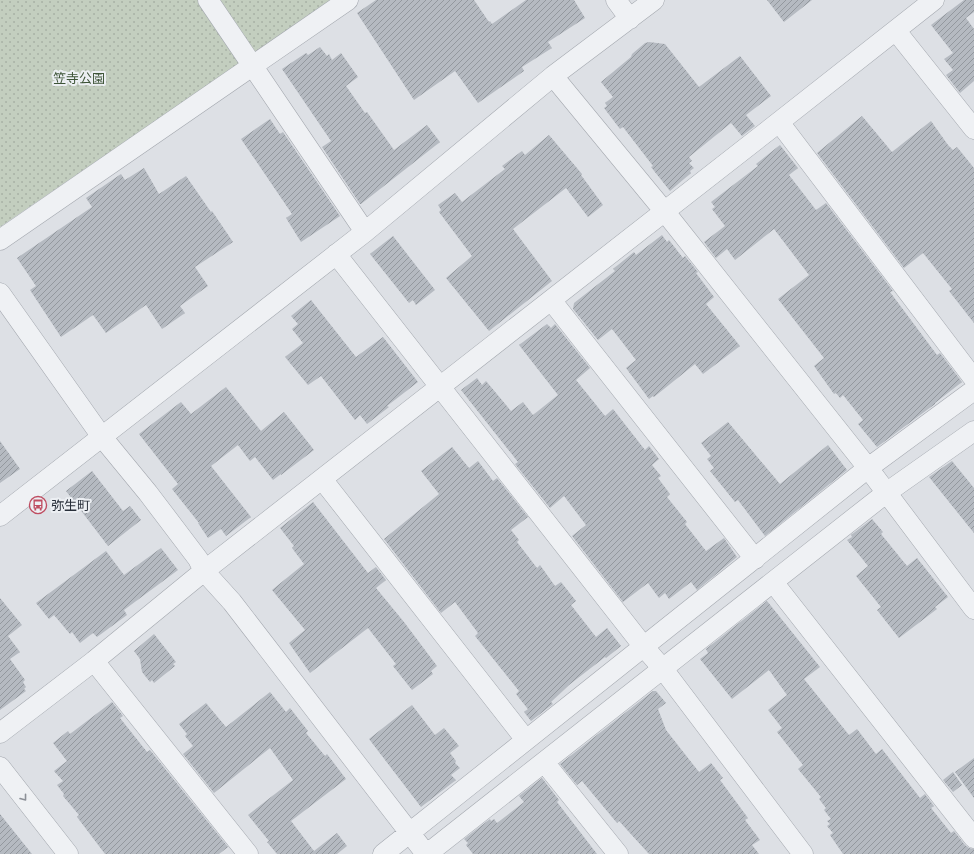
<svg xmlns="http://www.w3.org/2000/svg" width="974" height="854" viewBox="0 0 974 854" font-family="'Space Grotesk','Noto Sans JP',sans-serif">
<defs>
<pattern id="grass-dots" width="8" height="8" patternUnits="userSpaceOnUse"><rect width="8" height="8" fill="#c3cebf"/><path d="M2 2h.1M6 6h.1" fill="none" stroke="#a8b1a5" stroke-width="1.8" stroke-linecap="round"/></pattern>
<pattern id="building-hatch" width="6" height="6" patternUnits="userSpaceOnUse"><rect width="6" height="6" fill="#b5bac1"/><path d="M-1 1l2-2M0 6l6-6M5 7l2-2" fill="none" stroke="#93989e"/></pattern>
</defs>
<rect width="100%" height="100%" fill="#dde0e5"/>
<!-- grass -->
<path fill="url(#grass-dots)" d="M0,0H333L0,227Z"/>
<!-- building -->
<path fill="url(#building-hatch)" d="M376,0H474L489,22L490,21L492,24L526,0H574L585,18L548,42L552,48L522,67L524,71L478,103L455,71L414,100L357,13Z
M767,0H812L784,22Z
M964,0H974V12L966,18L974,29V81L960,93L946,75L953,70L944,59L953,53L931,25Z
M649,42L665,44L699,87L740,56L771,96L746,115L755,126L742,136L731,123L689,157L692,161L689,163L694,168L690,171L691,173L670,191L651,167L653,166L623,127L620,129L604,108L607,106L605,103L613,97L601,82L631,57L632,54L645,43Z
M320,47L327,56L329,54L332,60L341,53L358,77L346,86L365,113L367,112L394,150L427,125L440,142L361,204H360L322,147L331,141L282,69L306,53L308,55Z
M862,116L892,152L931,121L948,145L953,150L957,147L974,168V323L949,291L952,289L923,253L904,268L817,153Z
M270,119L280,134L283,132L340,216L301,242L286,218L292,214L241,139Z
M549,135L582,174L581,175L603,205L588,217L566,188L513,229L552,281L489,331L446,278L472,256L439,212L441,210L438,205L455,193L462,202L505,169L502,166L522,151L525,155Z
M780,145L798,168L789,175L816,210L826,203L893,291L890,292L937,355L940,353L962,382L935,403V404L877,447L858,424L863,420L843,395L840,398L836,393L834,394L814,366L824,358L778,299L809,275L774,229L735,260L727,249L716,258L704,242L725,226L712,209L715,207L711,202L758,166L756,164Z
M144,168L159,194L186,176L211,212L212,211L233,242L195,267L208,286L180,306L185,313L162,329L146,305L106,333L93,315L61,337L30,290L36,286L17,258L92,207L86,198L121,174L125,180Z
M662,235L667,242L669,240L683,258L685,256L698,272L696,273L714,297L706,304L740,346L703,374L695,364L654,397L653,396L649,399L626,368L636,360L612,329L598,340L573,309L574,303L615,271L613,269L634,252L636,255Z
M393,236L435,290L416,305L413,300L409,303L370,254Z
M311,300L356,357L383,337L418,382L387,406L389,407L367,424L360,415L355,420L321,376L308,385L285,357L303,343L292,329L298,324L291,316Z
M547,324L551,328L555,324L590,368L576,380L605,416L613,409L645,450L649,446L659,459L652,465L661,476L658,478L670,494L667,497L687,522L685,524L706,551L724,538L737,557L697,590L691,582L669,599L665,593L659,598L648,583L623,602L572,536L586,525L564,496L550,508L515,464L518,462L461,390L477,378L482,385L486,381L511,411L523,402L533,415L558,395L519,345Z
M226,387L261,431L284,412L314,450L281,475V474L273,480L255,457L250,461L238,445L211,466L251,517L226,536L221,529L208,538L198,523H199L172,489L178,484L139,434L181,402L191,414Z
M728,422L780,484L828,445L847,470L765,536L738,500L735,502L710,471L714,468L707,459L711,456L701,443Z
M0,441L20,469L0,483Z
M452,447L469,468L478,461L493,481L497,478L528,517L511,530L519,540L517,542L537,568L540,565L555,586L561,582L576,601L571,605L596,637L607,628L621,646L606,658L605,657L569,685L551,702L553,704L531,721L524,712L528,709L527,708L516,694L519,691L475,636L478,633L455,602L441,613L384,539L439,494L421,471Z
M952,461L974,488V533L929,477Z
M92,471L123,511L130,506L141,520L108,546L66,491Z
M313,502L368,573L376,567L386,580L376,588L404,622L437,666L431,671L433,674L412,690L393,666L396,664L368,628L310,673L289,643L305,630L272,590L304,564L292,548L294,546L280,528Z
M872,519L883,532L881,534L907,566L917,558L948,597L935,607L937,609L899,638L877,610L881,607L856,576L868,566L847,540L852,537L851,535Z
M161,548L178,570L124,610L127,615L97,637L93,633L80,643L72,632L70,634L54,615L49,619L36,603L106,551L124,575Z
M0,598L22,625L8,636L20,652L10,659L25,680L23,682L26,687L24,689L26,691L0,710Z
M767,601L820,667L804,679L849,735L857,729L876,754L882,749L920,798L925,794L934,806L931,808L951,833L954,831L965,845L969,848L974,849V854H843L830,835L833,833L827,826L830,824L827,821L831,819L824,810L826,808L819,799L821,797L798,769L803,765L777,732L782,728L768,710L787,695L769,670L732,699L700,659L708,653L706,649Z
M154,634L176,662L173,664L175,666L154,683L152,680L150,682L142,672L140,659L134,651Z
M653,691H656L666,703L658,709L666,730L699,772L711,763L723,778L720,780L748,818L745,820L760,840L752,845L759,854H649L619,821L617,823L582,781L577,785L560,764Z
M270,692L286,712L290,708L308,731L306,733L325,756L327,754L346,779L291,821L314,851L337,833L347,846L337,854H277L267,842L269,841L248,815L293,780L270,748L214,793L183,754L193,746L185,736L187,734L179,724L206,703L226,727Z
M112,702L123,716L120,718L147,752L150,750L228,847L219,854H105L77,817L79,815L63,796L64,794L57,785L63,781L54,771L67,761L53,743L68,731L70,734Z
M412,705L435,735L444,728L459,746L450,753L456,761L455,763L460,768L451,775L456,780L421,807L369,739Z
M974,758V798L955,772Z
M953,772L962,785L953,792L943,780Z
M542,778L559,800L557,802L597,854H473L466,845L468,843L464,839L490,819L491,821L494,819L497,823L524,802L519,796Z
M0,814L32,854H0Z"/>
<g fill="none" stroke-linecap="round" stroke-linejoin="round">
<!-- minor casing -->
<g stroke="#a3a7ae" stroke-width="21">
<path id="minor" d="M208,0L365,232
M616,0L630,19
M896,31L974,129
M553,76L665,212L868,468L974,609
M779,122L974,379
M0,240L348,0
M336,254L644,647L663,669L803,854
M0,293L102,437L148,493L198,559L204,571L232,602L426,854
M551,300L755,559
M322,479L526,740
M0,516L365,232L553,76L654,0
M773,582L974,838
M94,661L248,854
M0,733L94,661L204,571L779,122L934,0
M544,762L618,854
M0,767L68,854
M383,854L868,468L974,390
M427,854L886,493L974,431"/>
</g>
<!-- minor -->
<use href="#minor" stroke="#eff1f4" stroke-width="20"/>
</g>
<!-- one-way arrows -->
<defs><path id="oneway-chevron" d="M-2-3.5L2.5 0L-2 3.5" fill="none" stroke-width="1.6" stroke-linecap="round" stroke-linejoin="round"/></defs>
<use stroke="#8c9097" href="#oneway-chevron" transform="translate(24 798) rotate(52)"/>
<!-- icons -->
<defs>
<g id="bus-ring" transform="scale(0.9)"><circle r="9.5" fill="#eceff3" stroke="#bf4d61" stroke-width="1.5"/><path d="M-5-6H5V4H4V6H2V4H-2V6H-4V4H-5ZM-3.5-4V0h7V-4ZM-3.5 1.2v1.5H-2V1.2ZM2 1.2v1.5H3.5V1.2Z" fill="#bf4d61"/></g>
</defs>
<g fill-rule="evenodd">
<use href="#bus-ring" x="38" y="505"/>
</g>
<g text-anchor="middle" dominant-baseline="central" stroke-width="4" stroke-linejoin="round" paint-order="stroke">
<!-- park labels -->
<g font-size="13" fill="#3d5437" stroke="#eceff3">
<text x="79" y="78">笠寺公園</text>
</g>
<!-- poi labels -->
<g font-size="13" fill="#282f3a" stroke="#eceff3" text-anchor="start">
<text x="51" y="505">弥生町</text>
</g>
</g>
</svg>
